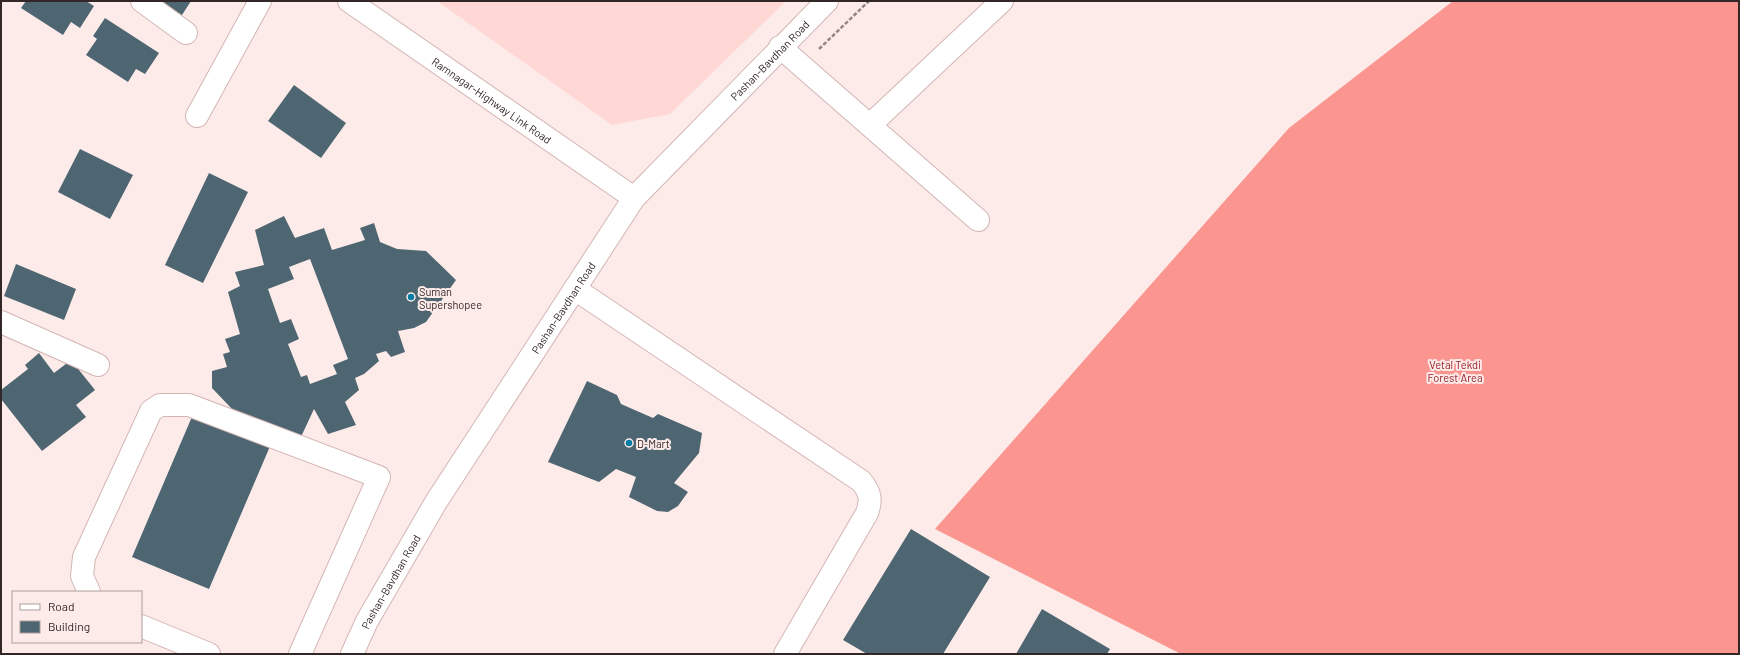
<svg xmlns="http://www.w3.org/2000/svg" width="1740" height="655" viewBox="0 0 1740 655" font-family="Barlow,sans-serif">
<rect width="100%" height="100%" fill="#fdebe9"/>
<!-- built -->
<path fill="#ffd8d5" d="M437,1H786L670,114L612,125Z"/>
<!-- forest -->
<path fill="#fb9590" d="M1453,1H1739V654H1181L935,529L1289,128Z"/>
<!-- building -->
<path fill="#4e6671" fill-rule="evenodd" d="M26,1H86L94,6L80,28L71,22L63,35L21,8Z
M160,1H191L182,15Z
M105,18L159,53L145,74L136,69L128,82L86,55L97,39L93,36Z
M294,85L346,123L321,158L268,121Z
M80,149L133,175L110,219L58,192Z
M209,173L248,192L203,283L165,265Z
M284,216L295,238L324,228L332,250L365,240L360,228L374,223L380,242L397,249L426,251L456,280L426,322L414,328L398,331L405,352L391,357L386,351L376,354L379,361L364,374L355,378L359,390L345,402L356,425L328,434L314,409L300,439L232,409L212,388V371L227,367L223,354L230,352L225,339L240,334L228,292L240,286L235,272L264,265L255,230ZM310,259L348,359L333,365L337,374L310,384L307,375L301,377L288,344L299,339L291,319L280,323L268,289L294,279L289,267Z
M16,264L76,289L64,320L4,296Z
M39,353L54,373L71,360L95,390L76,405L86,417L42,451L1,399V390L28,369L25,365Z
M587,381L617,395L621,404L653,418L658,414L702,433L699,453L674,483L688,492L678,506L668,512L657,511L629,497L636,477L616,469L599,482L548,462Z
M194,412L271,444L209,589L132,557Z
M911,529L990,577L943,654H867L843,640Z
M1042,609L1110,649L1107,654H1016Z"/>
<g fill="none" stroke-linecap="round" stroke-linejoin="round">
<!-- minor casing -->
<g stroke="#d3b6b4" stroke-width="24">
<g id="minor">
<path d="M142,1L186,33"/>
<path id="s1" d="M349,1L634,198"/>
<path d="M780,47L978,220"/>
<path d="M197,116L260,1"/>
<path d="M870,125L1002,1"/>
<path d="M575,289L861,481C870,492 872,499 867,513L785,654"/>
<path d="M1,322L98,365"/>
<path d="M89,592L82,576L84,557L151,411L160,405H189L379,477L300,654"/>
<path d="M141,626L209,654"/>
</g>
</g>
<!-- major casing -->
<g stroke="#d3b6b4" stroke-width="24">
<g id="major">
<path id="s2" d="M352,654L367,621L436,502L634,198L827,1"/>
</g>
</g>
<!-- path -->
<path stroke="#948684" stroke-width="2.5" stroke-dasharray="4 2" stroke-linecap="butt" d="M819,49L869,1"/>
<!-- minor -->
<use href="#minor" stroke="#fff" stroke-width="22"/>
<!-- major -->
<use href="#major" stroke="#fff" stroke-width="22"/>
</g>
<!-- markers -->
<g fill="#027ea4" stroke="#fdebe9" stroke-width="1.5">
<circle cx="411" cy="297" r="4"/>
<circle cx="629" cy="443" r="4"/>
</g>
<g text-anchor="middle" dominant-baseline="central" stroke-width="4" stroke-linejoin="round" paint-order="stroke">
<!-- street labels -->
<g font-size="11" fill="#322726" stroke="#fdebe9">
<text stroke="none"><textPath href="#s2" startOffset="730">Pashan-Bavdhan Road</textPath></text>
<text stroke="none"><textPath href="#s1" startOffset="174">Ramnagar-Highway Link Road</textPath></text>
<text stroke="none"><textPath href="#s2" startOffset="406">Pashan-Bavdhan Road</textPath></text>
<text stroke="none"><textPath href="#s2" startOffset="82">Pashan-Bavdhan Road</textPath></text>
</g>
<!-- poi labels -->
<g font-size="11" fill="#322726" stroke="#fdebe9" text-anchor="start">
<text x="419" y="291">Suman<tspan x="419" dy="13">Supershopee</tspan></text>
<text x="637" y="443">D-Mart</text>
</g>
<!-- park labels -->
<g font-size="11" fill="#962127" stroke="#fdebe9">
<text x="1455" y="364">Vetal Tekdi<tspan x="1455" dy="13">Forest Area</tspan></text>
</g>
</g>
<!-- border -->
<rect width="1740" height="655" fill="none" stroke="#322726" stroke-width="4"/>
<!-- legend -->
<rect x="12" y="591" width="130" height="52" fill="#fdebe9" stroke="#ac9d9b"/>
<rect x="20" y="604" width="20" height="6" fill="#ffffff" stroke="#ac9d9b"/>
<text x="48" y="611" font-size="12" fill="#322726">Road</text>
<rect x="20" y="621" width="20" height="12" fill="#4e6671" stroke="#ac9d9b"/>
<text x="48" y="631" font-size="12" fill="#322726">Building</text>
</svg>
